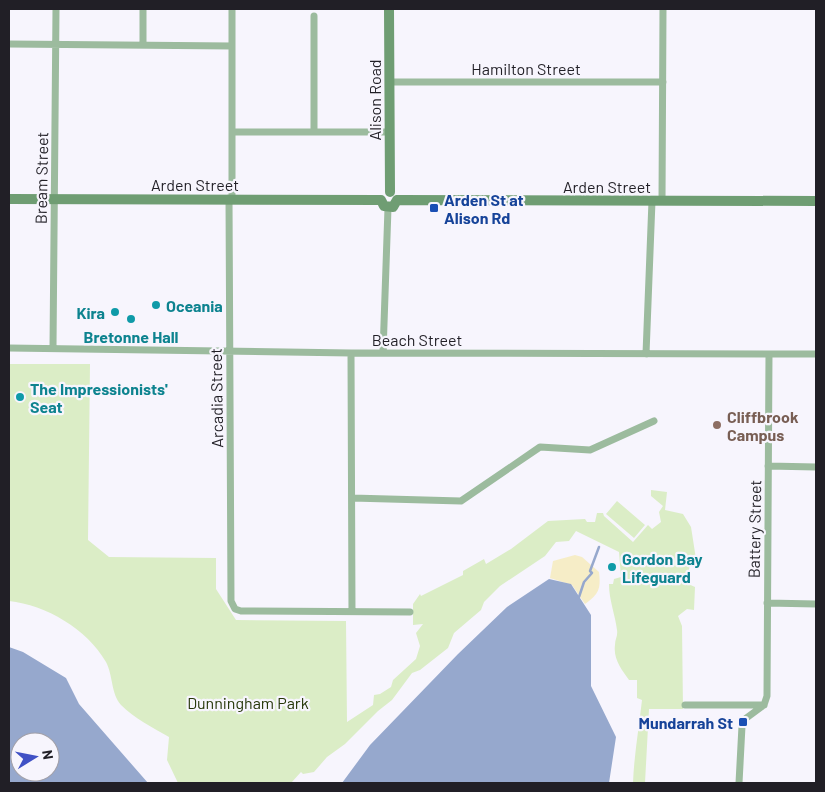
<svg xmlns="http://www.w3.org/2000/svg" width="825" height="792" viewBox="0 0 825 792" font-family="Barlow,sans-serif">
<rect width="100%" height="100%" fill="#f7f5fd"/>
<!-- green -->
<path fill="#dbedc6" d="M9,364H90L88,540L109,557L216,558V589L236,620L346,621L347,722L373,705L374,695L380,694L391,687L393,680L416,659L420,646L416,633L423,624L413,625V604L420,594L421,596L463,575V571L484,559L486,564L511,549L548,521L585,519L587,522H595L597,513H603L604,516L633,542L648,525L652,529L661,522L659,512L663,506L651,496V490L667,492L665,510L683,514L691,527L696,559L690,565L686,583L695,587L694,610L687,609L678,616L682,626L683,709H649L645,783H633C634,755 639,728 642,700L637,698V680H629C622,670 613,659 615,645C615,639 618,636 617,630C615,614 609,600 609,584H613L614,579L621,577L619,552L576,531L569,541L556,542L545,556L500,586L484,602L481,610L454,633L448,648L420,670L412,673L392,700L378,711L345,744L327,757L314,772L303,774L301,772L291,783H178L167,760L169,737C153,728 134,718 121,705C111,694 113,675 106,662C87,629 46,605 9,601Z
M617,501L645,525L634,538L606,514Z"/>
<!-- sand -->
<path fill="#f6edc7" d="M575,555L582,557L599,572C601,589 599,594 585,604L572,585L550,578L553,561Z"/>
<!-- water -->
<path fill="#96a8cd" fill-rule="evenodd" d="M549,579L571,584L591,615V686L616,737L609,783H342L370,745L458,654L507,607Z
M9,647L23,652L66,678L79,704L148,783H9ZM20,742H50V772H20Z"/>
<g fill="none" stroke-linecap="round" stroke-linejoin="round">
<!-- stream -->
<path stroke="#96a8cd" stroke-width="2.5" d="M579,597L584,582L592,573L590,571L599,547"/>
<!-- street -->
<path stroke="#9cbb9e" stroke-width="7" d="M9,44L232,46
M143,45V9
M389,82H663
M232,132H389
M314,132V16
M229,198L231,601L235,609L241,611L410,612
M232,198V9
M662,201L663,9
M9,348L351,353L816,354
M53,348L56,9
M351,353L352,611
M383,353L388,208
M646,354L652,201
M768,466L816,467
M352,498L461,501L540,447L590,450L654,421
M767,603L816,604
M685,705H764
M764,705L767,696L769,354
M739,783L742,726L745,719L764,705"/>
<!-- secondary -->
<path stroke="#6f9d73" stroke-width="10" d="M389,9L390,192
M9,199L381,200
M381,200L384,206L393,207L397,200
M397,200L816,201"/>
</g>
<!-- markers -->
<g fill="#1a4fb4" stroke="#f7f5fd" stroke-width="2">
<rect x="429" y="203" width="10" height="10" rx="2.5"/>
<rect x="738" y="717" width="10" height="10" rx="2.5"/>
</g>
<g fill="#0f9aa8" stroke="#f7f5fd" stroke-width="2">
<circle cx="156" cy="305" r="5"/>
<circle cx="115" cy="312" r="5"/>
<circle cx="131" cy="319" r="5"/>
<circle cx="20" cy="397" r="5"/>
<circle cx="612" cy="567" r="5"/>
</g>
<circle fill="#8d6e63" stroke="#f7f5fd" stroke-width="2" cx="717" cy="425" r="5"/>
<g text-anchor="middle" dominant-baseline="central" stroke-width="4.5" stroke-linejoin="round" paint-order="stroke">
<!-- street labels -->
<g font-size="16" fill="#211f26" stroke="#f7f5fd">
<text x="526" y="68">Hamilton Street</text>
<text transform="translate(374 100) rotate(-90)">Alison Road</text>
<text transform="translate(41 178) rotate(-89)">Bream Street</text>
<text x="195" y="184">Arden Street</text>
<text x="607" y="186">Arden Street</text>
<text x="417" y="339">Beach Street</text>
<text transform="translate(216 398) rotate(-91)">Arcadia Street</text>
<text transform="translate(754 529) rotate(-89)">Battery Street</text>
</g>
<!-- transit labels -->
<g font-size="16" font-weight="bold" fill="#164399" stroke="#f7f5fd" text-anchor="start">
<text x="444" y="199">Arden St at<tspan x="444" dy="18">Alison Rd</tspan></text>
<text x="733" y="722" text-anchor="end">Mundarrah St</text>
</g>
<!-- culture labels -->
<g font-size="16" font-weight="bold" fill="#0d838f" stroke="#f7f5fd" text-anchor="start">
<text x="166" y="305">Oceania</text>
<text x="105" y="312" text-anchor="end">Kira</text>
<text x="131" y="336" text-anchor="middle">Bretonne Hall</text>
<text x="30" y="388">The Impressionists'<tspan x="30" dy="18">Seat</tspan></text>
<text x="622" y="558">Gordon Bay<tspan x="622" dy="18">Lifeguard</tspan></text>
</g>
<!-- education labels -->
<g font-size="16" font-weight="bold" fill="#785e54" stroke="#f7f5fd" text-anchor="start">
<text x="727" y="416">Cliffbrook<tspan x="727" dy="18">Campus</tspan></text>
</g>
<!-- park labels -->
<g font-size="16" fill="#263709" stroke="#f7f5fd">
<text x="248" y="702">Dunningham Park</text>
</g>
</g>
<!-- border -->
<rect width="825" height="792" fill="none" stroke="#211f26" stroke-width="20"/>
<!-- north arrow -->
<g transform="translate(35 757) rotate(80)"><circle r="24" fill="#f7f5fd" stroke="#a19fa7"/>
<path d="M0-4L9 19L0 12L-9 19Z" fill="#4051c5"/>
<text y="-8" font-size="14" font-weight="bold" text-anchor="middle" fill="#211f26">N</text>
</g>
</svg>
